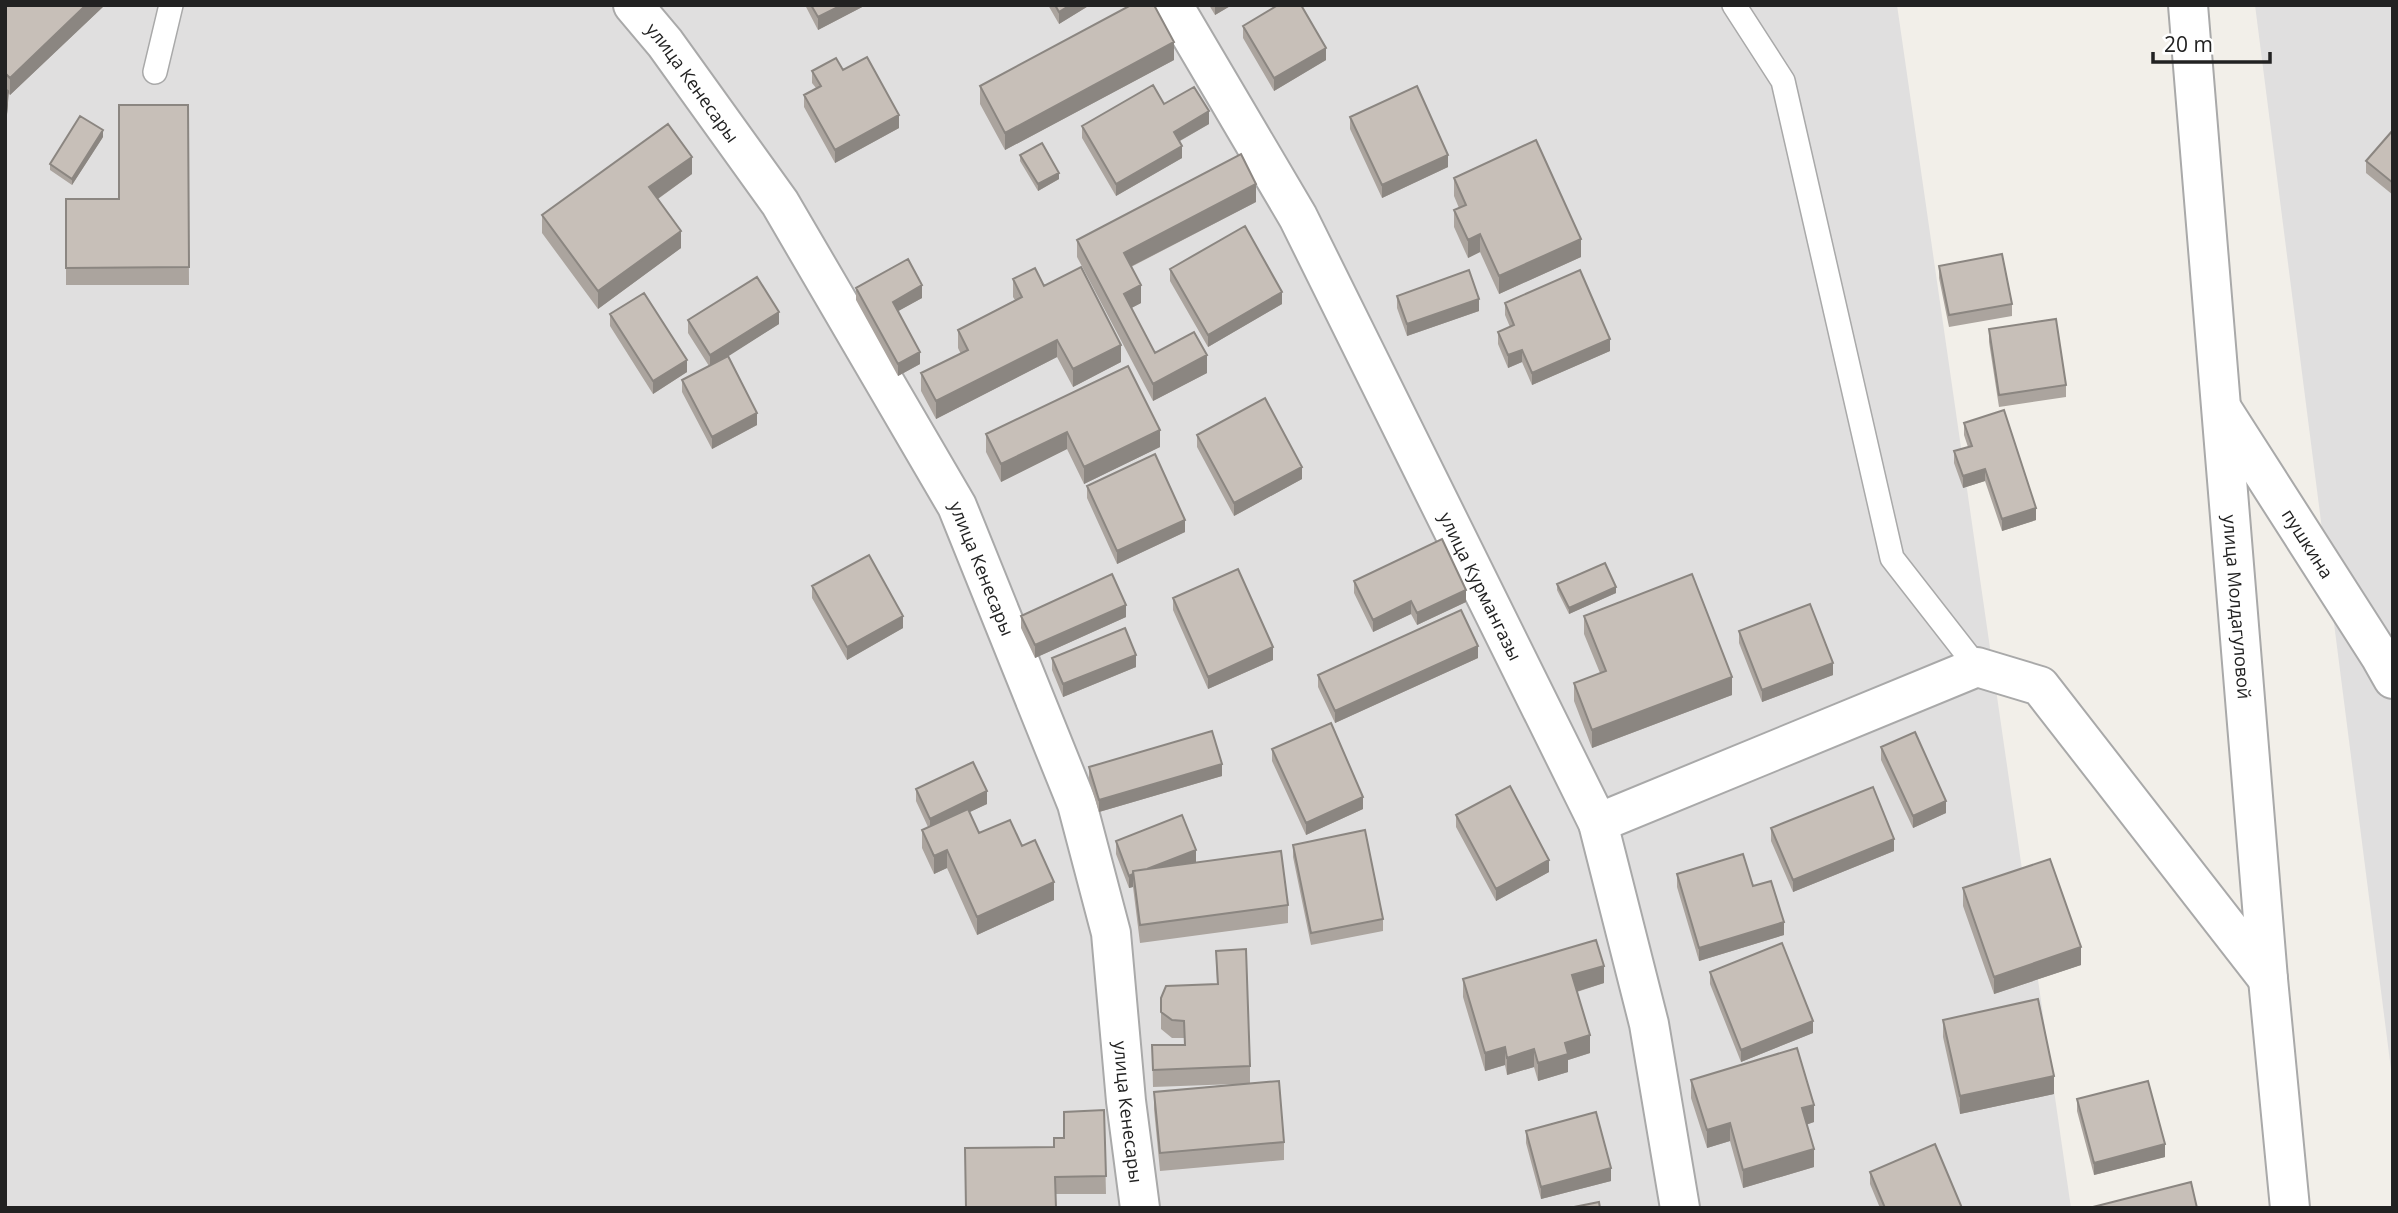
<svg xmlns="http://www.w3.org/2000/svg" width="2398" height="1213" viewBox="0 0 2398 1213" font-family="'Open Sans',sans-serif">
<rect width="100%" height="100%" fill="#f2efe9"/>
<!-- residential -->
<path fill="#e0dfdf" d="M5,5H1897L2071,1208H5Z
M2255,5H2393V1085Z"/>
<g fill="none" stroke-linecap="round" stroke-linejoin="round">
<!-- lane casing -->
<g stroke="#a9a9a9" stroke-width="26">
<path id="lane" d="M1734,5L1783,81L1892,558L1977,667
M155,72L171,5"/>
</g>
<!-- street casing -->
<g stroke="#a9a9a9" stroke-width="42">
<g id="street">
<path id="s1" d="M633,5L665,43L780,203L957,506L1077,804L1111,933L1126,1101L1140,1208"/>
<path id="s2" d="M1173,5L1298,217L1598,823L1649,1024L1680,1208"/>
<path id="s3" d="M2188,5L2268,979L2290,1208"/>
<path id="s4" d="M2224,412L2380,656L2393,679"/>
<path d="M1598,823L1977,667L2040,686L2268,979"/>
</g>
</g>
<!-- lane -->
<use href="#lane" stroke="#fff" stroke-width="23"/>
<!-- street -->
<use href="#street" stroke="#fff" stroke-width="38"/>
</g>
<!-- wall -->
<path fill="#aba49e" d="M5,5H105L10,95L8,93L5,137Z
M805,5H866L818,30Z
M1048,5H1090L1059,24Z
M1209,5H1232L1215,15Z
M1243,26L1326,60L1274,91L1243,38Z
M1174,60L1005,150L980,104V86Z
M843,70L899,128L835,163L804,107V95L816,88L812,83V71Z
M1164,104L1209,124L1180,141L1182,158L1116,196L1082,138V126Z
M188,105L189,285H66V199H119Z
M1350,117L1448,167L1382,198L1350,129Z
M2393,130V195L2366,173V161Z
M103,137L72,185L50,170V164Z
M1020,155L1059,179L1038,191L1020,161Z
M692,174L658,199L681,248L598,309L542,233V215Z
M1454,178L1581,257L1499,294L1480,252L1468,258L1454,227V210L1459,208L1454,196Z
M1256,202L1131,267L1141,303L1131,308L1155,353L1207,373L1153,401L1077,257V240Z
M1939,266L2012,304V316L1949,327L1939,278Z
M1170,269L1282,304L1208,347L1170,281Z
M1013,279L1044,286L1121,362L1073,387L1057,357L936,419L921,391V373L961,354L958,348V330L1015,300L1013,297Z
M856,288L922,298L898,311L920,364L898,376L856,300Z
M1397,296L1479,311L1407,336L1397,308Z
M1505,303L1610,351L1532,385L1522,362L1508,368L1498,344V332L1510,327L1505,315Z
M610,314L687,372L653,394L610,326Z
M688,320L779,324L727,356L757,425L712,449L682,392V380L709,366L688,333Z
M1989,329L2066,385V397L1999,407L1989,342Z
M1128,366L1160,447L1084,484L1067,449L1001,482L986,452V434Z
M1964,423L2036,520L2002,531L1985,481L1963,488L1954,463V451L1968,447L1964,435Z
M1197,435L1302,479L1234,516L1197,447Z
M1087,486L1185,532L1117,564L1087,498Z
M1354,581L1466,602L1417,625L1411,614L1373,632L1354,593Z
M1557,584L1616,593L1569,614L1557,590Z
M812,586L903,628L847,660L812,598Z
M1173,598L1273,660L1208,689L1173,610Z
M1021,616L1126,617L1035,658L1021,628Z
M1584,616L1732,695L1592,748L1574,701V683L1600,673L1584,634Z
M1739,631L1833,675L1762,702L1739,643Z
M1052,658L1136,667L1063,697L1052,670Z
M1478,658L1335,723L1318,687V675Z
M1881,747L1946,813L1913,828L1881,760Z
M1272,749L1363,809L1306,835L1272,761Z
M1089,767L1222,776L1099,812L1089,780Z
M916,789L987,804L969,812L979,833L1022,846L1054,900L977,935L947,868L934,874L922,848V830L928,827L916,801Z
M1456,815L1549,872L1496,901L1456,827Z
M1771,828L1894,851L1793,892L1771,841Z
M1116,841L1288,905V923L1140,943L1133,887L1129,888L1116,854Z
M1293,845L1383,919V931L1311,945L1293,857Z
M1677,874L1753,886L1784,935L1699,961L1677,887Z
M1963,888L2081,965L1994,994L1963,906Z
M1216,951L1250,1066V1083L1284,1142V1160L1160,1171L1154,1109V1092L1235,1084L1153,1087L1152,1045H1185L1184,1038H1172L1161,1029V998L1217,985Z
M1710,972L1813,1033L1741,1062L1710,984Z
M1463,979L1604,983L1577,992L1590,1053L1568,1060V1072L1538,1081L1534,1067L1507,1075L1505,1065L1485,1071L1463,997Z
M1943,1020L2054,1094L1960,1114L1943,1037Z
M1691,1080L1814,1122L1806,1125L1814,1167L1743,1188L1730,1141L1707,1148L1691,1098Z
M2077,1099L2165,1157L2094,1175L2077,1111Z
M1104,1110L1106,1194H1055L1054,1147L1064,1138Z
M1526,1131L1611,1181L1541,1199L1526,1143Z
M1870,1172L1962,1208H1880L1870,1184Z"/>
<!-- shaded-wall -->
<path fill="#8b8681" d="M86,5H105L10,95V78Z
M842,5H866L818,30V17Z
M1070,5H1090L1059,24V12Z
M1215,5H1232L1215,15Z
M1174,42V60L1005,150V133Z
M1326,48V60L1274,91V78Z
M8,91V104L5,137V125Z
M1209,111V124L1174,144V132Z
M899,115V128L835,163V150Z
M103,130V137L72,185V179Z
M1182,146V158L1116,196V184Z
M1448,155V167L1382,198V185Z
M692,157V174L649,205V187Z
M1059,173V179L1038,191V184Z
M1256,184V202L1124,270V253Z
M681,231V248L598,309V291Z
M1480,234V252L1468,258V240Z
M1581,239V257L1499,294V276Z
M922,285V298L893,314V302Z
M1141,285V303L1124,312V294Z
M1282,292V304L1208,347V335Z
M1479,299V311L1407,336V324Z
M779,312V324L710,368V355Z
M1610,339V351L1532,385V373Z
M1057,340V357L936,419V401Z
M1121,345V362L1073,387V369Z
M1522,350V362L1508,368V355Z
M920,352V364L898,376V364Z
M1207,355V373L1153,401V384Z
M687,360V372L653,394V381Z
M757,413V425L712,449V437Z
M1160,430V447L1084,484V467Z
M1067,432V449L1001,482V464Z
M1302,467V479L1234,516V503Z
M1985,469V481L1963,488V476Z
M2036,508V520L2002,531V519Z
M1185,520V532L1117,564V551Z
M1616,587V593L1569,614V608Z
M1466,590V602L1417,625V613Z
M1411,601V614L1373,632V620Z
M1126,605V617L1035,658V645Z
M903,616V628L847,660V647Z
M1478,646V658L1335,723V711Z
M1273,647V660L1208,689V677Z
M1136,655V667L1063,697V684Z
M1833,663V675L1762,702V690Z
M1732,677V695L1592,748V730Z
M1222,764V776L1099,812V800Z
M987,791V804L930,831V819Z
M1363,797V809L1306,835V823Z
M1946,801V813L1913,828V816Z
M1894,839V851L1793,892V880Z
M947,850V868L934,874V856Z
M1196,850V862L1133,874Z
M1549,860V872L1496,901V889Z
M1133,874V887L1129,888V876Z
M1054,882V900L977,935V917Z
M1784,922V935L1699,961V948Z
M2081,947V965L1994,994V977Z
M1604,966V983L1572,993V975Z
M1813,1021V1033L1741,1062V1050Z
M1590,1035V1053L1568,1060V1072L1538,1081V1063L1565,1043Z
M1505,1047V1065L1485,1071V1053Z
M1534,1049V1067L1507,1075V1058Z
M2054,1076V1094L1960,1114V1096Z
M1814,1105V1122L1802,1126V1108Z
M1730,1123V1141L1707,1148V1130Z
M2165,1144V1157L2094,1175V1163Z
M1814,1149V1167L1743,1188V1170Z
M1611,1168V1181L1541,1199V1187Z"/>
<!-- building -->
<path fill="#c7bfb8" stroke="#8b8681" stroke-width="2" d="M5,5H86L10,78L5,73Z
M811,5H842L818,17Z
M1055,5H1070L1059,12Z
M1131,5H1154L1174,42L1005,133L980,86Z
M1278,5H1301L1326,48L1274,78L1243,26Z
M867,57L899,115L835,150L804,95L821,86L812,71L836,58L843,70Z
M1153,85L1164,104L1194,87L1209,111L1174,132L1182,146L1116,184L1082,126Z
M1417,86L1448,155L1382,185L1350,117Z
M5,89L8,91L5,125Z
M119,105H188L189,267L66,268V199H119Z
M80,116L103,130L72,179L50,164Z
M668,124L692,157L649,187L681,231L598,291L542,215Z
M2393,130V183L2366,161Z
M1536,140L1581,239L1499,276L1480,234L1468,240L1454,210L1466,205L1454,178Z
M1042,143L1059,173L1038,184L1020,155Z
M1241,154L1256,184L1124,253L1141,285L1124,294L1155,353L1194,332L1207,355L1153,384L1077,240Z
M1245,226L1282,292L1208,335L1170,269Z
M2002,254L2012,304L1949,315L1939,266Z
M908,259L922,285L893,302L920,352L898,364L856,288Z
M1081,267L1121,345L1073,369L1057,340L936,401L921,373L968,350L958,330L1022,297L1013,279L1035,268L1044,286Z
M1469,270L1479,299L1407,324L1397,296Z
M1580,270L1610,339L1532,373L1522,350L1508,355L1498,332L1514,325L1505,303Z
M757,277L779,312L710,355L688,320Z
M644,293L687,360L653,381L610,314Z
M2056,319L2066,385L1999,395L1989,329Z
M728,356L757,413L712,437L682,380Z
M1128,366L1160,430L1084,467L1067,432L1001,464L986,434Z
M1265,398L1302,467L1234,503L1197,435Z
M2004,410L2036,508L2002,519L1985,469L1963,476L1954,451L1972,446L1964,423Z
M1155,454L1185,520L1117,551L1087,486Z
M1442,539L1466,590L1417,613L1411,601L1373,620L1354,581Z
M869,555L903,616L847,647L812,586Z
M1605,563L1616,587L1569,608L1557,584Z
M1238,569L1273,647L1208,677L1173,598Z
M1112,574L1126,605L1035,645L1021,616Z
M1692,574L1732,677L1592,730L1574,683L1606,671L1584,616Z
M1810,604L1833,663L1762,690L1739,631Z
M1461,610L1478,646L1335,711L1318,675Z
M1125,628L1136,655L1063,684L1052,658Z
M1331,723L1363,797L1306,823L1272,749Z
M1212,731L1222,764L1099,800L1089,767Z
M1915,732L1946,801L1913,816L1881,747Z
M973,762L987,791L930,819L916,789Z
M1510,786L1549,860L1496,889L1456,815Z
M1873,787L1894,839L1793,880L1771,828Z
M968,809L979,833L1010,820L1022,846L1035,840L1054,882L977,917L947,850L934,856L922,830Z
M1182,815L1196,850L1147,869L1133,871V874L1129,876L1116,841Z
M1365,830L1383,919L1311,933L1293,845Z
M1281,851L1288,905L1140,925L1133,871Z
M1743,854L1753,886L1771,881L1784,922L1699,948L1677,874Z
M2050,859L2081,947L1994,977L1963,888Z
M1596,940L1604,966L1572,975L1590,1035L1565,1043L1568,1054L1538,1063L1534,1049L1507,1058L1505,1047L1485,1053L1463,979Z
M1782,943L1813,1021L1741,1050L1710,972Z
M1246,949L1250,1066L1153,1070L1152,1045H1185L1184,1021L1172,1020L1161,1012V998L1166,986L1218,984L1216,951Z
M2038,999L2054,1076L1960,1096L1943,1020Z
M1797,1048L1814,1105L1802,1108L1814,1149L1743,1170L1730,1123L1707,1130L1691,1080Z
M1279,1081L1284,1142L1160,1153L1154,1092Z
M2148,1081L2165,1144L2094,1163L2077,1099Z
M1104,1110L1106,1176L1055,1177L1056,1208H966L965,1148L1054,1147V1138H1064V1112Z
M1596,1112L1611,1168L1541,1187L1526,1131Z
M1935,1144L1962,1208H1885L1870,1172Z
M2191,1182L2197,1208H2089Z
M1599,1202L1600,1208H1569Z"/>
<g text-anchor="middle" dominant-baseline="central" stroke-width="7" stroke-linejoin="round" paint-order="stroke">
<!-- street labels -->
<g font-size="18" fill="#222" stroke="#fff">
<text stroke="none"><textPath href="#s1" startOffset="98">улица Кенесары</textPath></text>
<text stroke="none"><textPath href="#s4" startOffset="156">пушкина</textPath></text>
<text stroke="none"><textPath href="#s1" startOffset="665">улица Кенесары</textPath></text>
<text stroke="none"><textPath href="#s2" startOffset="658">улица Курмангазы</textPath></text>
<text stroke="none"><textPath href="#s3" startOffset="604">улица Молдагуловой</textPath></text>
<text stroke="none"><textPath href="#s1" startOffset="1232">улица Кенесары</textPath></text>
</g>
</g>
<!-- border -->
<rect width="2398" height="1213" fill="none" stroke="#222222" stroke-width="14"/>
<!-- scale -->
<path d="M2153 52v10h117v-10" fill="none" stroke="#222222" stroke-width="3.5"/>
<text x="2164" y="52" font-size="21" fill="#222222" stroke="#ffffff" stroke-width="5" paint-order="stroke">20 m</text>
</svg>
